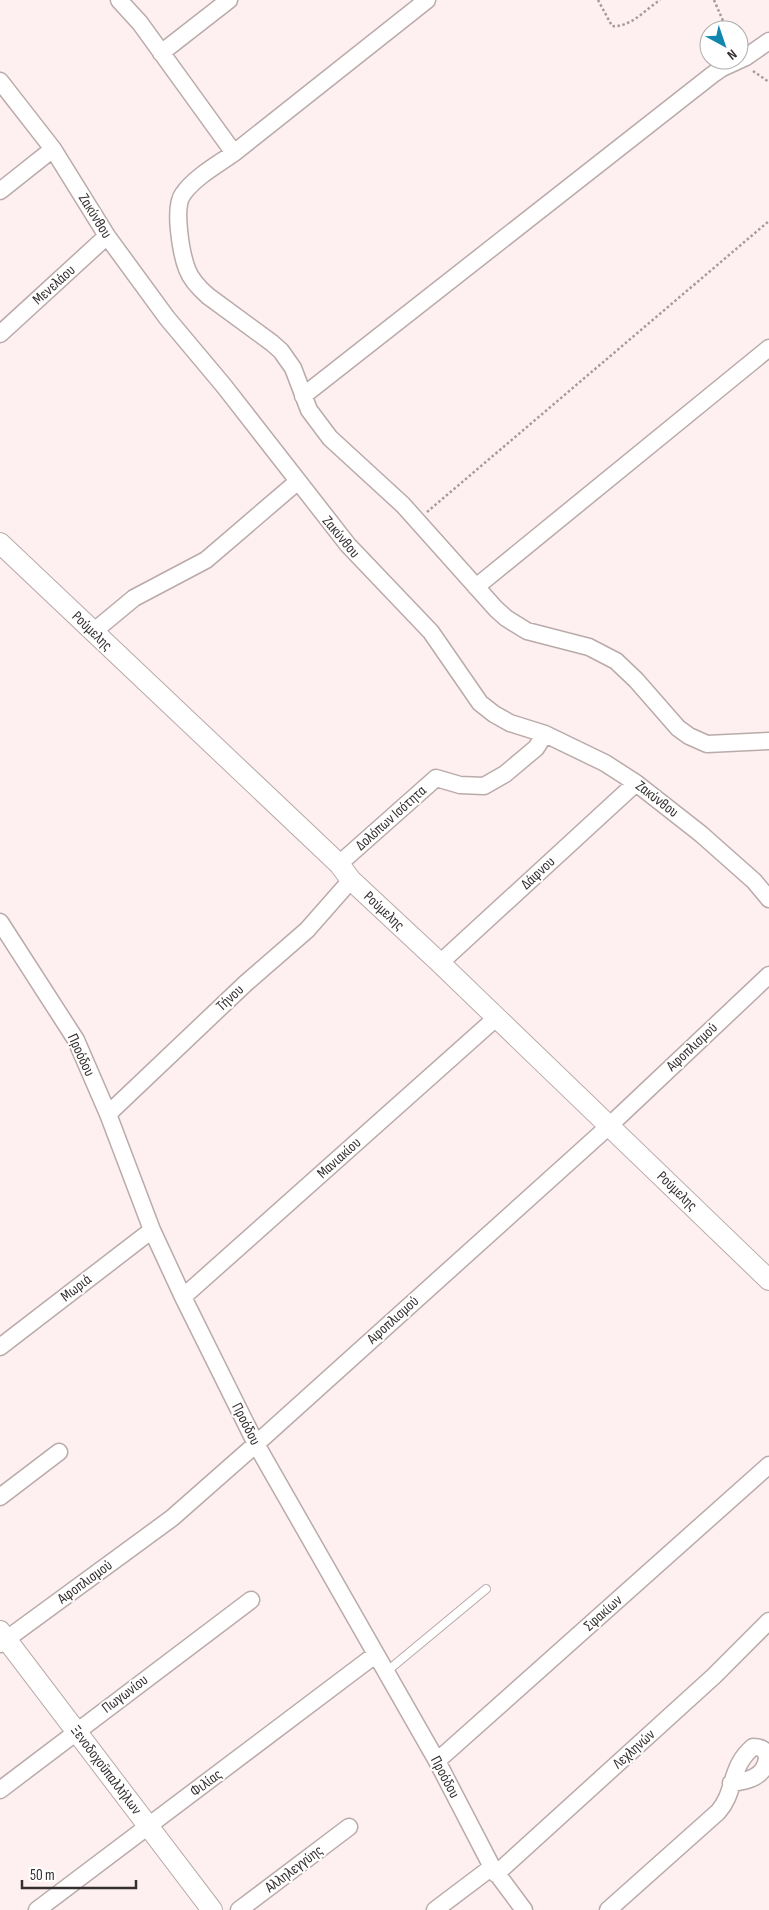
<svg xmlns="http://www.w3.org/2000/svg" width="769" height="1910" viewBox="0 0 769 1910" font-family="'Sofia Sans Condensed',sans-serif">
<rect width="100%" height="100%" fill="#fef0f0"/>
<g fill="none" stroke-linecap="round" stroke-linejoin="round">
<!-- service casing -->
<g stroke="#baaaaa" stroke-width="10">
<path id="service" d="M386,1672L486,1589"/>
</g>
<!-- minor casing -->
<g stroke="#baaaaa" stroke-width="19">
<path id="minor" d="M119,0L140,23L234,153C217,165 195,177 183,194C173,207 181,253 187,269C191,280 200,289 208,296L272,343L281,351L293,368L309,410L330,438L403,505L496,609L506,618L527,631L589,647L616,661L636,680L678,728L689,736L707,744L769,741
M161,53L229,0
M0,81L53,149L107,236L167,318L224,386L348,545L431,632L480,703L494,714L510,723L545,734L605,763L636,783L701,834L754,881L769,899
M234,153L427,0
M0,191L53,149
M0,334L107,236
M303,396L712,75L722,68L746,57L769,41
M476,587L769,348
M93,632L134,598L206,560L297,482
M339,864L436,778L460,785L484,786L505,774L536,748L545,734
M0,922L76,1040L108,1114L152,1230L183,1297L256,1444L437,1761L492,1867L524,1910
M440,963L636,783
M108,1114L246,983L307,930L351,880
M183,1297L496,1018
M0,1347L152,1230
M0,1497L59,1452
M0,1644L172,1518L256,1444L609,1126L769,975
M437,1761L769,1465
M0,1790L251,1600
M496,1874L714,1676L769,1621
M37,1910L375,1655
M239,1910L349,1827
M435,1910L492,1867
M608,1910L718,1812C736,1792 729,1767 753,1747C762,1747 766,1750 767,1758C765,1777 748,1781 731,1783"/>
</g>
<!-- tertiary casing -->
<g stroke="#baaaaa" stroke-width="22">
<path id="tertiary" d="M0,543L339,864L351,880L440,963L769,1280
M0,1631L212,1910"/>
</g>
<!-- path -->
<path stroke="#a69b9b" stroke-width="2.5" stroke-dasharray="2.5 2.5" stroke-linecap="butt" d="M598,0L612,26C630,28 646,9 660,0
M714,0L727,30
M753,71L769,82
M427,512L769,221"/>
<!-- service -->
<use href="#service" stroke="#fff" stroke-width="8"/>
<!-- minor -->
<use href="#minor" stroke="#fff" stroke-width="16"/>
<!-- tertiary -->
<use href="#tertiary" stroke="#fff" stroke-width="20"/>
</g>
<g text-anchor="middle" dominant-baseline="central" stroke-width="4" stroke-linejoin="round" paint-order="stroke">
<!-- street labels -->
<g font-size="15" fill="#352f2f" stroke="#fff">
<text transform="translate(95 216) rotate(58)">Ζακύνθου</text>
<text transform="translate(54 285) rotate(-42)">Μενελάου</text>
<text transform="translate(341 537) rotate(50)">Ζακύνθου</text>
<text transform="translate(92 631) rotate(44)">Ρούμελης</text>
<text transform="translate(657 799) rotate(38)">Ζακύνθου</text>
<text transform="translate(391 818) rotate(-42)">Δολόπων Ισότητα</text>
<text transform="translate(538 873) rotate(-43)">Δάφνου</text>
<text transform="translate(384 911) rotate(43)">Ρούμελης</text>
<text transform="translate(230 998) rotate(-43)">Τήνου</text>
<text transform="translate(692 1047) rotate(-43)">Αφοπλισμού</text>
<text transform="translate(81 1055) rotate(65)">Προόδου</text>
<text transform="translate(339 1158) rotate(-42)">Μανιακίου</text>
<text transform="translate(677 1191) rotate(44)">Ρούμελης</text>
<text transform="translate(76 1288) rotate(-38)">Μωριά</text>
<text transform="translate(393 1320) rotate(-42)">Αφοπλισμού</text>
<text transform="translate(246 1424) rotate(63)">Προόδου</text>
<text transform="translate(85 1582) rotate(-36)">Αφοπλισμού</text>
<text transform="translate(603 1613) rotate(-42)">Σφακίων</text>
<text transform="translate(125 1694) rotate(-37)">Πωγωνίου</text>
<text transform="translate(634 1749) rotate(-42)">Λεχληνών</text>
<text transform="translate(106 1770) rotate(53)">Ξενοδοχοϋπαλλήλων</text>
<text transform="translate(445 1777) rotate(62)">Προόδου</text>
<text transform="translate(206 1783) rotate(-37)">Φιλίας</text>
<text transform="translate(294 1869) rotate(-37)">Αλληλεγγύης</text>
</g>
</g>
<!-- north arrow -->
<g transform="translate(724 45) rotate(140)"><circle r="24" fill="#ffffff" stroke="#aeacac"/>
<path d="M0-4L9 19L0 12L-9 19Z" fill="#1286ac"/>
<text y="-8" font-size="14" font-weight="bold" text-anchor="middle" fill="#352f2f">N</text>
</g>
<!-- scale -->
<path d="M22 1880v8h114v-8" fill="none" stroke="#352f2f" stroke-width="2.5"/>
<text x="30" y="1880" font-size="15" fill="#352f2f" stroke="#ffffff" stroke-width="4" paint-order="stroke">50 m</text>
</svg>
